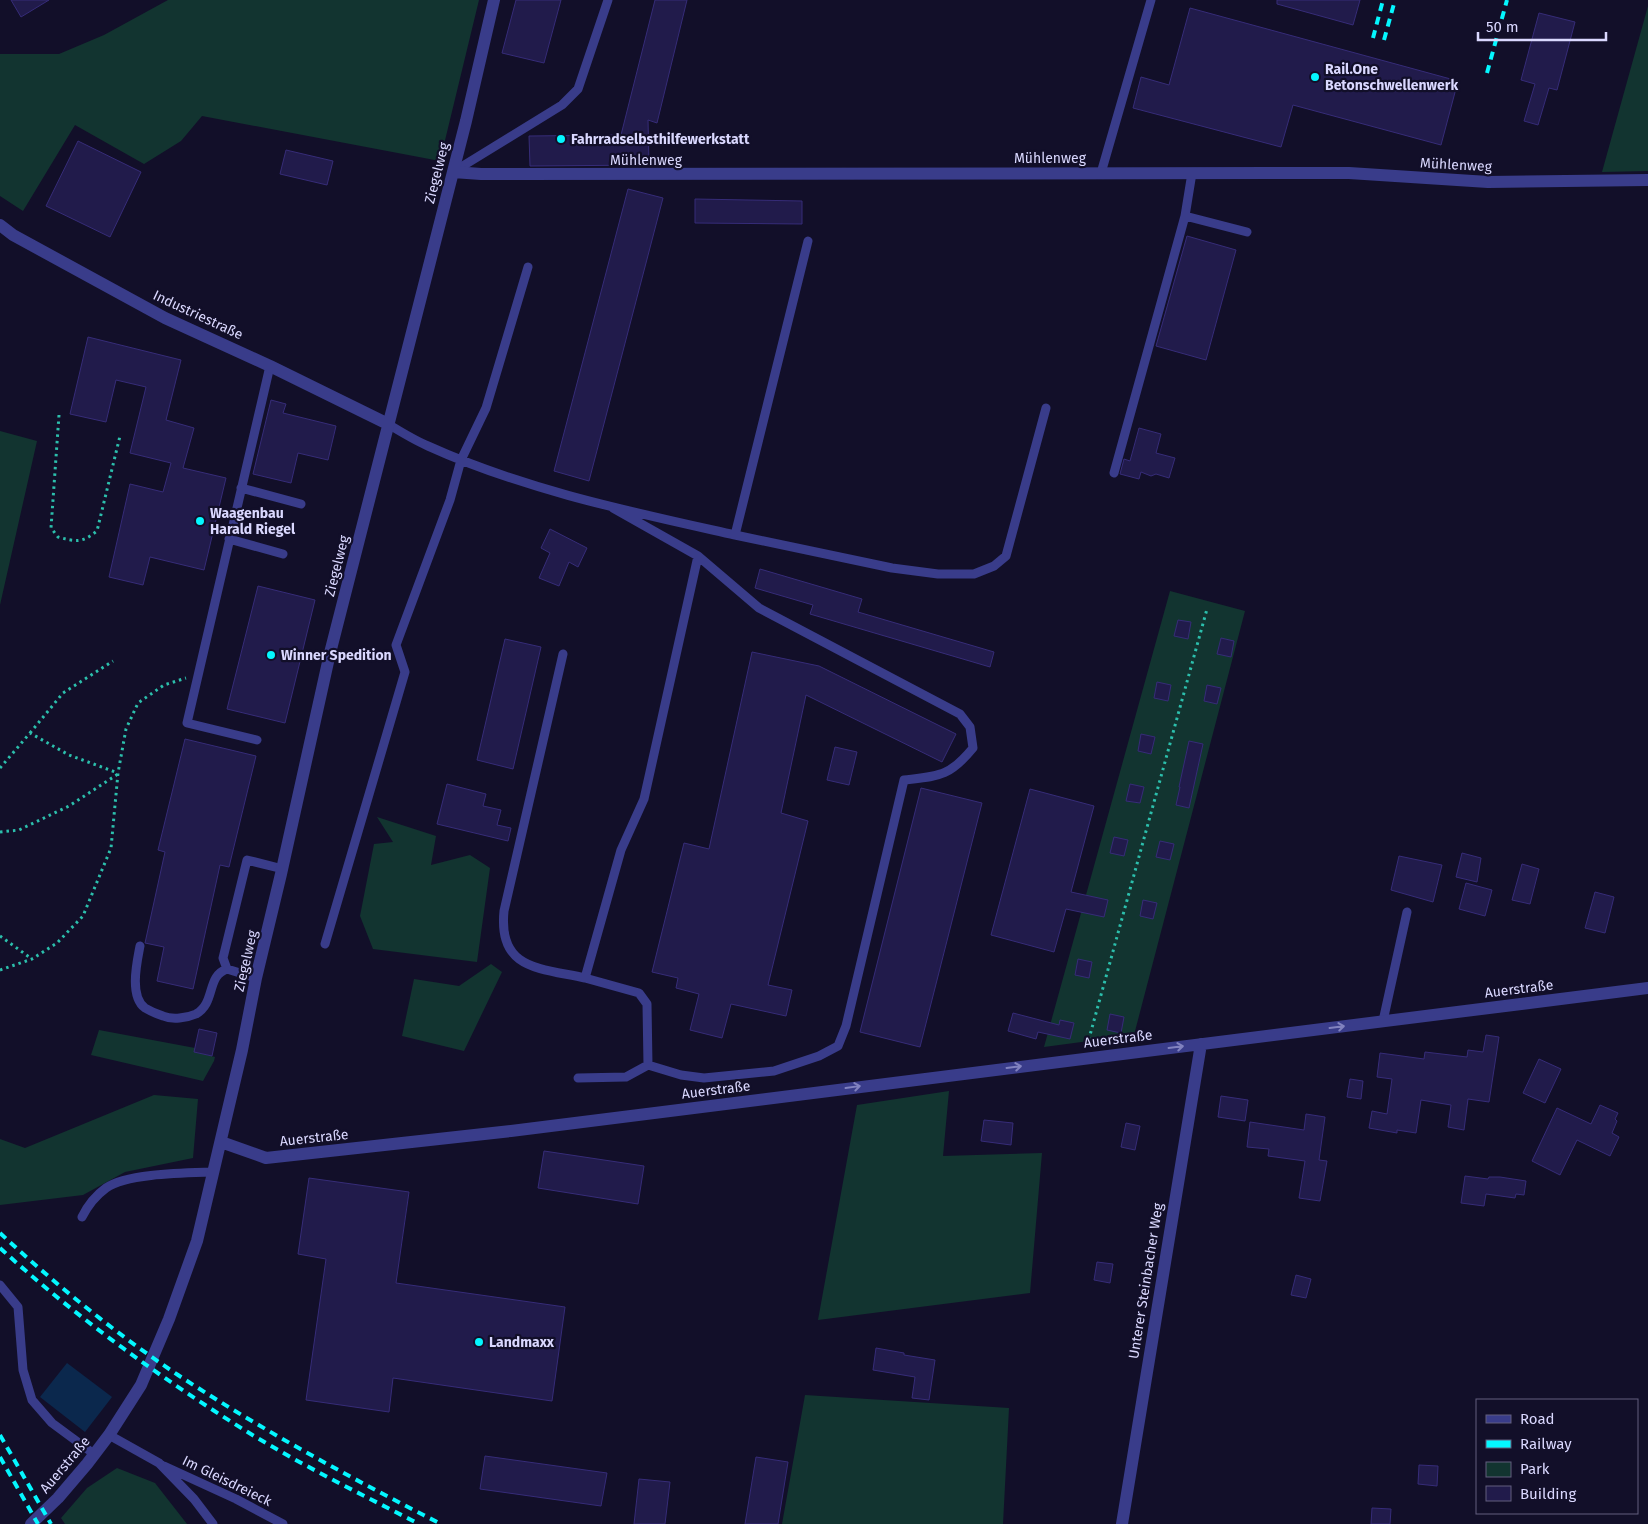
<svg xmlns="http://www.w3.org/2000/svg" width="1648" height="1524" viewBox="0 0 1648 1524" font-family="'Fira Sans',sans-serif">
<rect width="100%" height="100%" fill="#120f29"/>
<!-- green -->
<path fill="#123430" d="M168,0H479L440,161L202,116L181,141L144,164L75,125L23,211L0,196V54H59L104,35Z
M1648,6V171L1602,172Z
M0,431L37,441L0,605Z
M1170,591L1245,611L1134,1035L1044,1047Z
M377,817L436,836L431,865L470,855L490,868L477,962L373,949L360,916L374,844L393,842Z
M491,964L502,972L464,1051L402,1036L414,979L459,986Z
M99,1030L195,1048V1052L215,1057L214,1061L203,1081L91,1055Z
M949,1091L943,1156L1042,1153L1030,1293L818,1320L857,1105Z
M154,1095L198,1099L193,1158L125,1172L83,1195L0,1205V1139L25,1148Z
M805,1395L1009,1408L1003,1524H782Z
M117,1468L155,1483L187,1524H65L61,1518L87,1488Z"/>
<!-- water -->
<path fill="#0b284d" d="M67,1363L112,1397L85,1432L40,1397Z"/>
<!-- building -->
<path fill="#211b4b" stroke="#362c78" d="M11,0H49L21,17Z
M516,0H561L544,63L502,53Z
M655,0H687L657,123L648,120L649,165L530,166L529,136L621,135Z
M1277,0H1360L1353,25L1277,4Z
M1190,8L1458,81L1441,145L1293,105L1281,147L1133,108L1141,77L1169,85Z
M1539,13L1575,22L1557,90L1549,88L1538,125L1524,121L1535,84L1521,80Z
M78,141L141,172L110,237L46,206Z
M286,150L333,161L327,185L280,174Z
M628,189L663,198L589,481L554,471Z
M695,199L802,201V224L695,223Z
M1187,236L1236,250L1206,360L1156,346Z
M88,337L181,360L166,420L194,428L183,468L226,478L204,570L150,557L143,585L109,577L130,484L163,492L171,463L130,453L146,387L116,380L106,422L70,414Z
M271,400L286,404L283,413L336,426L328,460L298,453L291,483L253,474Z
M1139,428L1161,434L1156,453L1175,458L1169,478L1156,474L1151,476L1141,472L1139,479L1120,474L1124,459L1130,461Z
M550,529L587,548L578,567L569,562L559,586L539,578L550,553L541,548Z
M760,569L862,599L858,612L994,652L990,667L810,614L813,605L755,588Z
M258,586L315,600L285,723L227,709Z
M1178,620L1191,622L1188,639L1174,636Z
M1221,638L1234,641L1231,657L1217,654Z
M505,639L541,647L513,769L477,760Z
M752,652L819,666L956,734L942,762L806,695L781,813L808,821L768,985L792,990L786,1016L731,1004L722,1038L690,1030L699,994L676,988L678,978L652,972L684,843L709,849Z
M1157,682L1171,685L1168,701L1154,698Z
M1207,685L1221,688L1217,704L1204,701Z
M1141,734L1155,737L1151,754L1138,751Z
M185,739L256,756L229,867L220,865L193,989L157,981L164,947L145,943L165,852L158,850Z
M1189,741L1203,744L1189,808L1176,805L1180,787H1179Z
M835,747L857,752L849,785L827,780Z
M447,784L486,794L483,806L501,810L497,825L511,828L508,841L437,824Z
M1130,784L1144,787L1140,803L1126,801Z
M921,788L982,803L920,1047L860,1032Z
M1030,789L1094,806L1071,892L1108,900L1104,917L1066,909L1054,952L991,935Z
M1114,837L1128,840L1124,856L1110,853Z
M1160,841L1174,844L1170,860L1156,857Z
M1462,853L1481,858L1477,882L1456,877Z
M1399,856L1442,865L1433,902L1391,890Z
M1522,864L1539,869L1530,904L1512,900Z
M1466,883L1492,890L1485,916L1459,909Z
M1595,892L1614,897L1605,933L1585,928Z
M1143,900L1157,903L1153,919L1140,916Z
M1078,959L1092,962L1089,978L1075,975Z
M1013,1013L1059,1025L1060,1020L1074,1023L1070,1039L1038,1032L1036,1039L1008,1031Z
M1110,1014L1124,1017L1121,1033L1107,1030Z
M199,1029L217,1033L212,1056L194,1052Z
M1486,1035L1499,1037L1489,1102L1468,1099L1464,1130L1448,1127L1451,1105L1421,1100L1416,1133L1397,1130V1133L1369,1128L1372,1111L1387,1114L1392,1079L1377,1077L1380,1053L1424,1059L1425,1052L1467,1057L1468,1050L1483,1052Z
M1539,1059L1561,1069L1545,1103L1523,1093Z
M1350,1079L1363,1081L1361,1099L1347,1097Z
M1221,1096L1248,1100L1245,1121L1218,1117Z
M1600,1105L1618,1113L1615,1119L1617,1121L1612,1133L1619,1137L1610,1156L1577,1140L1560,1175L1532,1161L1557,1108L1591,1124Z
M1306,1114L1325,1117L1319,1160L1327,1161L1320,1201L1299,1198L1305,1161L1268,1156L1269,1149L1247,1147L1250,1122L1304,1130Z
M984,1120L1013,1123L1011,1145L981,1141Z
M1126,1123L1140,1126L1135,1150L1121,1147Z
M544,1151L644,1166L638,1204L538,1188Z
M1465,1176L1488,1179L1489,1177H1500L1526,1181L1524,1195L1516,1194L1515,1198L1486,1194L1484,1206L1461,1203Z
M309,1178L409,1192L396,1283L565,1307L552,1401L393,1378L389,1412L306,1400L326,1259L298,1254Z
M1097,1262L1113,1264L1110,1283L1094,1280Z
M1296,1275L1311,1279L1306,1298L1291,1295Z
M876,1348L904,1353V1355L935,1360L929,1400L912,1398L915,1377L873,1370Z
M485,1456L607,1473L601,1506L480,1489Z
M756,1457L788,1462L778,1524H745Z
M1419,1465L1438,1466L1437,1486L1418,1484Z
M639,1479L670,1482L665,1524H634Z
M1372,1508L1391,1509L1390,1524H1371Z"/>
<g fill="none" stroke-linecap="round" stroke-linejoin="round">
<!-- path -->
<path stroke="#2cbfac" stroke-width="3" stroke-dasharray="2.5 4" stroke-linecap="butt" d="M59,415L51,528L58,537C76,542 82,543 97,531L120,436
M30,733L63,693L113,661
M0,768L30,733L69,755L118,773
M0,832L19,830L69,806L118,774
M0,936L32,959
M0,970L32,959L57,943L83,916L111,848L118,773L126,729L138,703L164,685L186,678
M1087,1046L1207,609"/>
<!-- service -->
<path stroke="#393c8a" stroke-width="9" d="M453,172L562,105L578,89L608,0
M1101,173L1151,0
M1185,216L1247,232
M388,424C401,432 414,440 428,446C525,490 632,512 735,535L808,241
M1114,473L1185,216L1192,173
M241,488L301,504
M735,535L892,568L938,574H974L994,566L1006,556L1046,408
M229,539L283,554
M563,654L504,911C498,970 540,968 585,978L621,850L644,799L698,556
M257,740L187,723L270,366
M325,944L405,672L396,645L450,500L461,460L486,408L528,267
M140,946C137,962 129,996 145,1008C150,1011 157,1014 163,1016C172,1020 187,1018 196,1014C216,1003 206,976 227,969L256,978
M227,969L223,958L247,860L283,869
M585,978L639,993L647,1004L648,1065L681,1075L704,1078L774,1071L819,1056L838,1046L846,1026L904,780C939,776 949,777 973,748L970,727L960,714L759,608L698,556L613,508
M1383,1021L1407,912
M578,1078L626,1077L648,1065
M82,1217C88,1205 95,1196 106,1188C127,1173 187,1173 214,1172
M0,1285L18,1307L23,1370L32,1400L52,1423L94,1454
M109,1435L159,1463L194,1499L213,1524
M164,1466L236,1499L283,1524"/>
<!-- minor -->
<path stroke="#393c8a" stroke-width="12" d="M453,172L481,174L1349,173L1488,182L1648,180
M0,225L13,235L165,318L270,366L388,424
M221,1142L266,1158L511,1131L1648,988
M31,1524L58,1498L87,1464L109,1435L141,1385L169,1319L197,1241L242,1050L256,978L281,874L330,653L466,121L494,0
M1122,1524L1201,1044"/>
<!-- rail -->
<path stroke="#04f7ff" stroke-width="4" stroke-dasharray="8 6" stroke-linecap="butt" d="M1373,38L1383,0
M1384,40L1395,0
M1487,73L1507,0
M0,1233C55,1284 115,1333 178,1375C262,1430 351,1478 441,1524
M0,1248C76,1317 159,1377 246,1431C301,1465 361,1494 419,1524
M0,1435L51,1524
M0,1457L38,1524"/>
</g>
<!-- one-way arrows -->
<defs><path id="oneway-shaft" d="M-6 0H5M1.5-3L5.5 0L1.5 3" fill="none" stroke-width="1.6" stroke-linecap="round" stroke-linejoin="round" transform="scale(1.25)"/></defs>
<g stroke="#8182bf">
<use href="#oneway-shaft" transform="translate(1337 1027) rotate(-7)"/>
<use href="#oneway-shaft" transform="translate(1176 1047) rotate(-7)"/>
<use href="#oneway-shaft" transform="translate(1014 1067) rotate(-7)"/>
<use href="#oneway-shaft" transform="translate(853 1087) rotate(-8)"/>
</g>
<!-- markers -->
<g fill="#04f7ff" stroke="#120f29" stroke-width="2">
<circle cx="1315" cy="77" r="5"/>
<circle cx="561" cy="139" r="5"/>
<circle cx="200" cy="521" r="5"/>
<circle cx="271" cy="655" r="5"/>
<circle cx="479" cy="1342" r="5"/>
</g>
<g text-anchor="middle" dominant-baseline="central" stroke-width="4.5" stroke-linejoin="round" paint-order="stroke">
<!-- poi labels -->
<g font-size="14" font-weight="bold" fill="#dad8ff" stroke="#120f29" text-anchor="start">
<text x="1325" y="69">Rail.One<tspan x="1325" dy="16">Betonschwellenwerk</tspan></text>
<text x="571" y="139">Fahrradselbsthilfewerkstatt</text>
<text x="210" y="513">Waagenbau<tspan x="210" dy="16">Harald Riegel</tspan></text>
<text x="281" y="655">Winner Spedition</text>
<text x="489" y="1342">Landmaxx</text>
</g>
<!-- street labels -->
<g font-size="14" fill="#dad8ff" stroke="#120f29">
<text x="1050" y="158">Mühlenweg</text>
<text x="646" y="160">Mühlenweg</text>
<text transform="translate(1456 165) rotate(3)">Mühlenweg</text>
<text transform="translate(437 173) rotate(-76)">Ziegelweg</text>
<text transform="translate(198 315) rotate(25)">Industriestraße</text>
<text transform="translate(337 566) rotate(-76)">Ziegelweg</text>
<text transform="translate(246 961) rotate(-77)">Ziegelweg</text>
<text transform="translate(1519 989) rotate(-7)">Auerstraße</text>
<text transform="translate(1118 1039) rotate(-7)">Auerstraße</text>
<text transform="translate(716 1090) rotate(-7)">Auerstraße</text>
<text transform="translate(314 1138) rotate(-6)">Auerstraße</text>
<text transform="translate(1146 1281) rotate(-81)">Unterer Steinbacher Weg</text>
<text transform="translate(65 1465) rotate(-50)">Auerstraße</text>
<text transform="translate(227 1481) rotate(26)">Im Gleisdreieck</text>
</g>
</g>
<!-- legend -->
<rect x="1476" y="1399" width="162" height="115" fill="#120f29" stroke="#625f7f"/>
<rect x="1486" y="1415" width="25" height="8" fill="#393c8a" stroke="#625f7f"/>
<text x="1520" y="1424" font-size="15" fill="#dad8ff">Road</text>
<rect x="1486" y="1440" width="25" height="8" fill="#04f7ff" stroke="#625f7f"/>
<text x="1520" y="1449" font-size="15" fill="#dad8ff">Railway</text>
<rect x="1486" y="1462" width="25" height="15" fill="#123430" stroke="#625f7f"/>
<text x="1520" y="1474" font-size="15" fill="#dad8ff">Park</text>
<rect x="1486" y="1486" width="25" height="15" fill="#211b4b" stroke="#625f7f"/>
<text x="1520" y="1499" font-size="15" fill="#dad8ff">Building</text>
<!-- scale -->
<path d="M1478 32v8h128v-8" fill="none" stroke="#dad8ff" stroke-width="2.5"/>
<text x="1486" y="32" font-size="15" fill="#dad8ff" stroke="#120f29" stroke-width="4" paint-order="stroke">50 m</text>
</svg>
